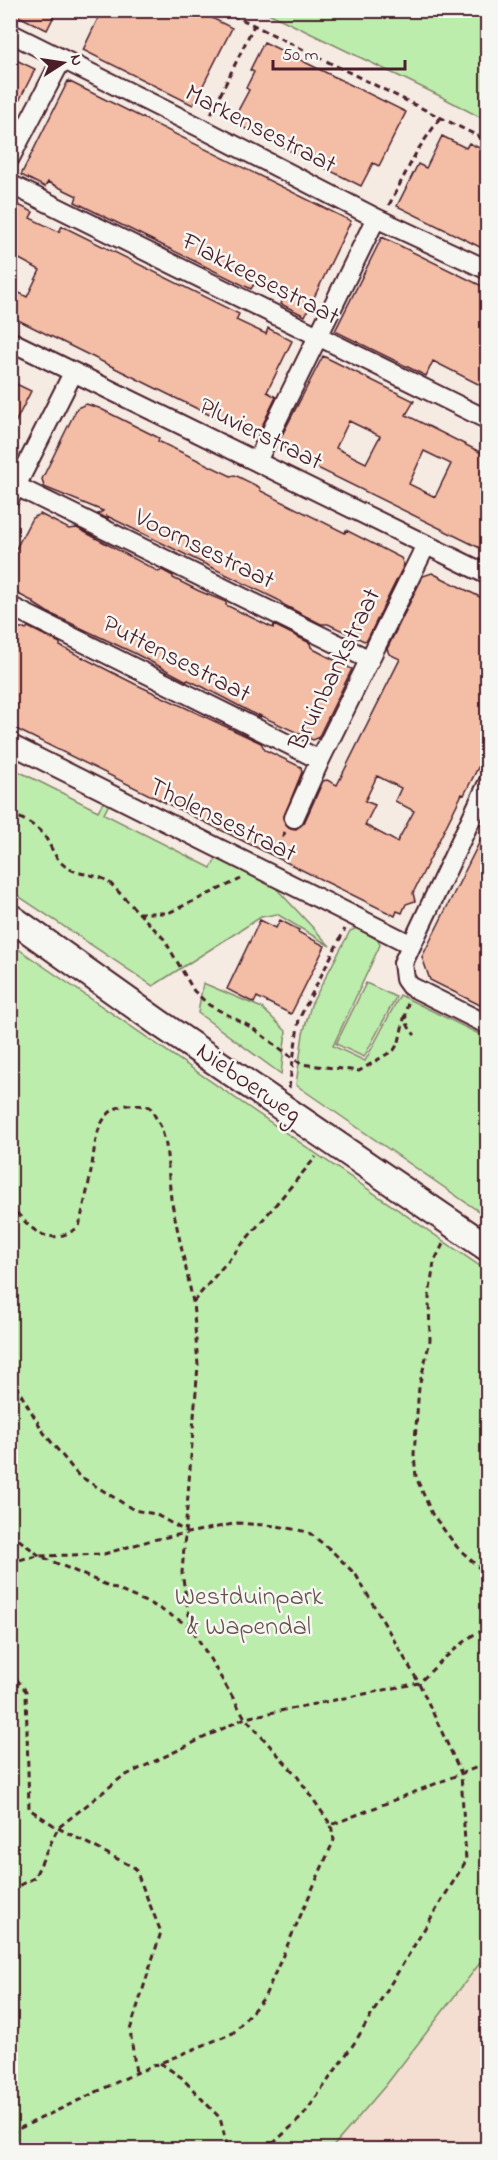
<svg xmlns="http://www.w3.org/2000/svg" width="498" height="2160" viewBox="0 0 498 2160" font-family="'Indie Flower',sans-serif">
<rect width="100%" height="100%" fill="#f5ebe3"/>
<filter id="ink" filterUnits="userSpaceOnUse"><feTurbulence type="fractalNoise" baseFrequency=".0167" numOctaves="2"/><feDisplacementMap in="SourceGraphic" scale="12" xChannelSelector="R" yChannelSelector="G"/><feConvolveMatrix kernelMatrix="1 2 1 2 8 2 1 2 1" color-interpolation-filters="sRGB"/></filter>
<g filter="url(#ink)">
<!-- built -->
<path fill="#f4ddd1" d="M487,1954V2149L331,2150L403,2064Z"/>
<!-- green -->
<path fill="#bdedac" stroke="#84866c" stroke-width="1.5" d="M264,11H487V121L440,96Z
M10,767L98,811L105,799L110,802L104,814L211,868L218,855L274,886L330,946L277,914L261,917L153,986L11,891Z
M357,928L378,940L380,945L333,1046L365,1061L400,995L487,1038V1217L296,1085L303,1034L311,1005L350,931Z
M11,944L487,1271V1954L386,2085L331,2149H11Z
M203,983L262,1008L286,1031L281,1074L198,1013Z
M366,983L396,997L364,1057L336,1044Z"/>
<!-- building -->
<path fill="#f3bda6" stroke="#4a1f2b" stroke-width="1.5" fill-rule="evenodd" d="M10,10H57L47,30L10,12Z
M102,10H196L232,28L193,105L83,50Z
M264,42L406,112L379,166L373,163L361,186L232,122L249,90L246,88L254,72L250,70Z
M10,57L35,69L10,119Z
M68,81L351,221L305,316L281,304L283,298L254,284L251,289L75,202L77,196L48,182L45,187L21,175Z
M442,136L466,148L469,143L488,152V251L397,206L418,164L426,168Z
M10,201L33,212L30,218L59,232L62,226L239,314L236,320L266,334L268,328L292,341L267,392L276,397L260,430L249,434L238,429L10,316V288L27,297L40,270L10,254Z
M382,237L488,289V389L433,361L426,376L335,331Z
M323,356L414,401L406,415L488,456V552L287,453L280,439ZM349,421L380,436L366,463L336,448ZM424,451L451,464L435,497L409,484Z
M10,381L31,391L10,433Z
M86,404L99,408L159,438L158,441L231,476L235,475L259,487L261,491L345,533L346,530L401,558L404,565L367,640L364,641L328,624H321L284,605L278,600L107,516L108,519L98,514L103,511L44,487L42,479L77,408Z
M40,514L69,529L77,528L159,572L162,570L173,576V578L199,591L226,602V605L273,628L274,625L310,643L311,647L315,650L352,669L318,738L313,740L259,715L260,717L203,687L188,680L187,681L136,654L47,612L33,603L34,602L10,590V560L32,518Z
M432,573L488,601V748L464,795L462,794L413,893L415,901L406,904L402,913L397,911L395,916L10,726V637L16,627L26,629L28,627L60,643V646L135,684L261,743L265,750L301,767L302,772L283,819L289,828L296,829L304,823L323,781L327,780L337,785L400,659L389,654L387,649L423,576ZM377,776L401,788L395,801L414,811L397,842L365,825L375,805L365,801Z
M488,825V1009L430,980L422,957Z
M260,920L276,928L280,920L299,930L298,932L325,946L291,1014L257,997L254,1003L227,989Z"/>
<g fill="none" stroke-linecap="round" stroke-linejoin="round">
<!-- street casing -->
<g stroke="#4a1f2b" stroke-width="22">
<path id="street" d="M10,33L203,129L376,218L488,270
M10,158L62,59
M10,184L488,420
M10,341L488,575
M257,461L376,218
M16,486L370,660
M10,498L73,373
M10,606L320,760
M10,744L410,944
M488,783L403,963L405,979L410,986L488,1025
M294,818L320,760L426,545"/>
</g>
<!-- secondary casing -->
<g stroke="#4a1f2b" stroke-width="30">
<path id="secondary" d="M10,917L159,1023L488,1248"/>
</g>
<!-- path -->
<path stroke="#4a1f2b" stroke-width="3" stroke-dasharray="6 4.5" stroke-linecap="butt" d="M223,10L488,141
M478,10L488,23
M211,114L254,25
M389,205L417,151L440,118
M10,813C22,819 34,824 43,834C52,846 54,860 68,868C81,876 96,873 109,882L164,939L194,991L209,1005L251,1027L301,1064L359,1071L394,1050L399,1042L405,1014
M273,856L285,832
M138,913H168L241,879
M408,1003C404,1016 405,1025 415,1035
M289,1088L299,1019L345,929
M10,1205C32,1230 46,1249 79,1227C83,1208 88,1190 91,1171C95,1151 94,1118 117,1108C127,1103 139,1105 150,1107L161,1127L166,1145L171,1199L193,1302L198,1365L182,1573L191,1627L245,1718L297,1776L331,1825L488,1763
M443,1244L434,1262L429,1297L430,1340L419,1387L414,1454L416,1477L432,1514L457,1547L488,1576
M193,1302L316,1157
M10,1376L44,1433L78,1475L134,1510L155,1514L185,1531
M10,1533L40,1556L155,1606L191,1627
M10,1563L26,1558L40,1556L104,1554L152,1540L238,1523L277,1526L308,1532L331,1550L356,1575L419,1683L461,1773L466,1861L355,2042L303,2116L266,2150
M10,1671L26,1691L29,1809L58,1828L135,1868L161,1932L130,2030L136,2073
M10,1890L34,1878L58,1828L122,1777L245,1718L419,1683L442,1660L473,1635L488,1628
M160,2063L181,2077L220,2118L228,2150
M10,2133L136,2073L233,2033L264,1998L334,1840L331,1825"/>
<!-- street -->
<use href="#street" stroke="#f6f6f2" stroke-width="18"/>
<!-- secondary -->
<use href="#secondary" stroke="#f6f6f2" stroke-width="26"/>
</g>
</g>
<g text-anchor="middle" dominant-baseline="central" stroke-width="5" stroke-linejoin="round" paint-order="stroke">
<!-- street labels -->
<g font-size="26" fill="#4a1f2b" stroke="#f6f6f2">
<text transform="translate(260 130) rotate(27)">Markensestraat</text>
<text transform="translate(260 280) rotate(27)">Flakkeesestraat</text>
<text transform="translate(260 435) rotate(26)">Pluvierstraat</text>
<text transform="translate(204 550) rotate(26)">Voornsestraat</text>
<text transform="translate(176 660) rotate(27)">Puttensestraat</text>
<text transform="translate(336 670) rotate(-64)">Bruinbankstraat</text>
<text transform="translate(222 821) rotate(26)">Tholensestraat</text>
<text transform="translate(248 1084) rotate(35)">Nieboerweg</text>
</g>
<!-- park labels -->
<g font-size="26" fill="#67524b" stroke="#f6f6f2">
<text x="249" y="1598">Westduinpark<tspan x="249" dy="30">&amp; Wapendal</tspan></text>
</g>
</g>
<!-- margin -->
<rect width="498" height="2160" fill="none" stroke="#f6f6f2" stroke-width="36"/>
<rect x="18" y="18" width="462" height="2124" fill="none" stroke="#4a1f2b" stroke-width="2" filter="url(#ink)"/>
<!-- north arrow -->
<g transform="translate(63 63) rotate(78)" stroke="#f6f6f2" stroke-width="4.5" paint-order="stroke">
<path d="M0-4.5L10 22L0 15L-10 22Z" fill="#4a1f2b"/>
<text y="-9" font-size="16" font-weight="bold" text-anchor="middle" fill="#4a1f2b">N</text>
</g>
<!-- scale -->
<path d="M273 60v9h132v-9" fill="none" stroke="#4a1f2b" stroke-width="3"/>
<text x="282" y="60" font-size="18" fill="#4a1f2b" stroke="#f6f6f2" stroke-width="4.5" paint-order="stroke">50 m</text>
</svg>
